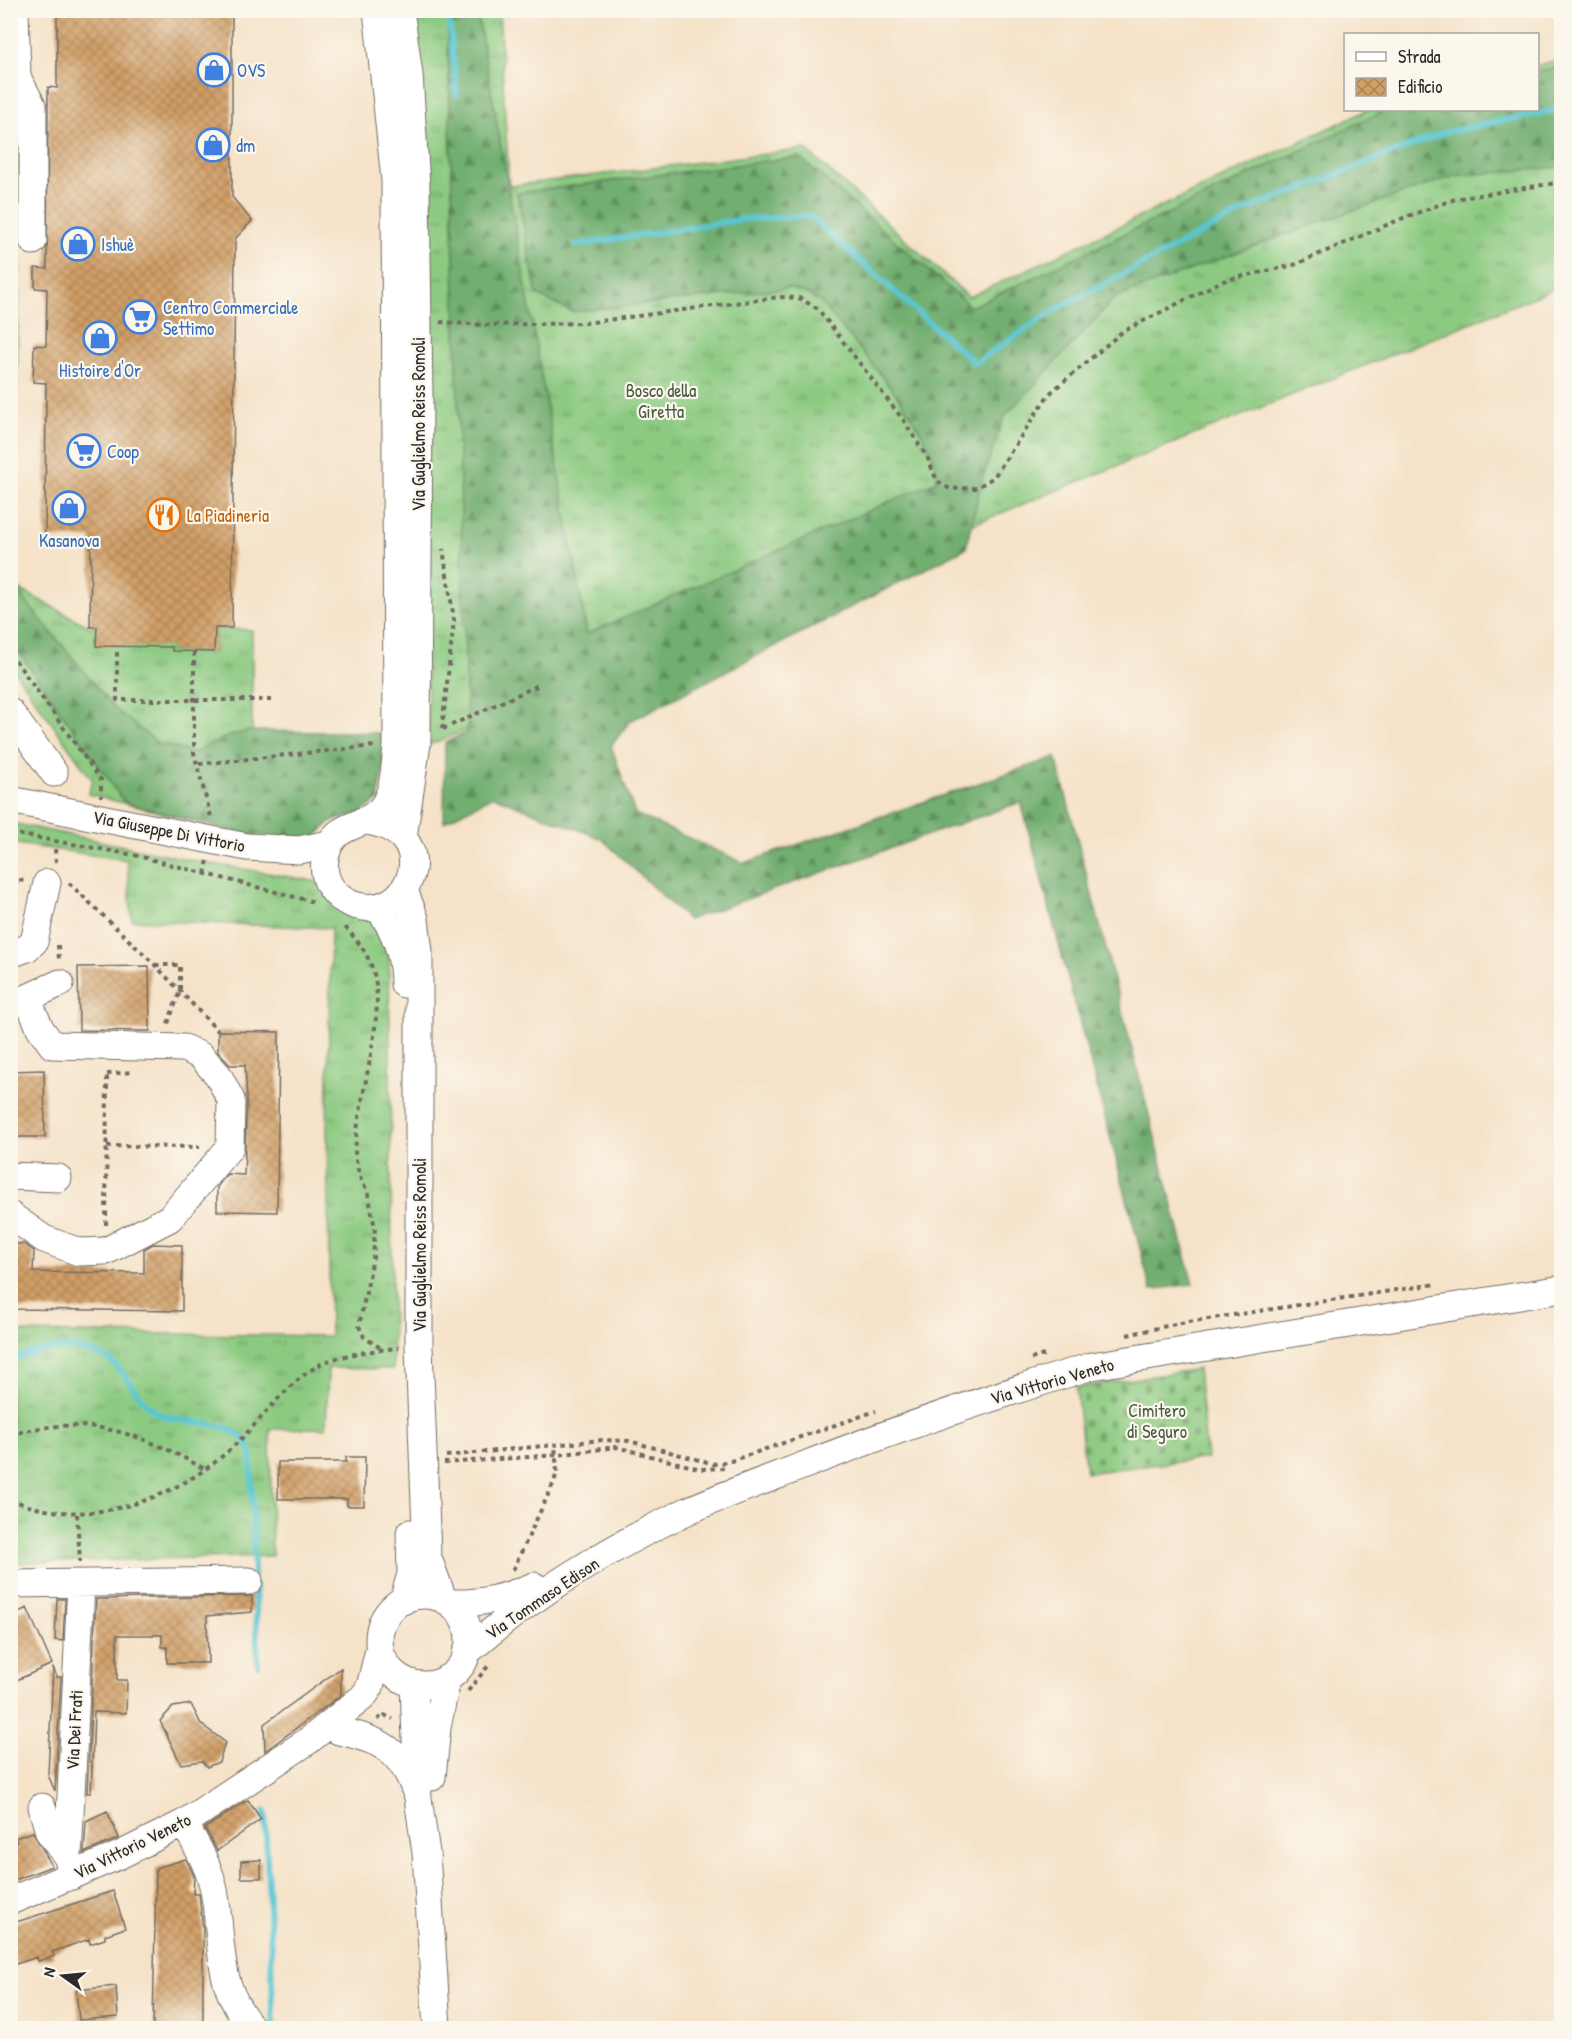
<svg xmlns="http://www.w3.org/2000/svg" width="1572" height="2039" viewBox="0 0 1572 2039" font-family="'Patrick Hand',sans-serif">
<defs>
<pattern id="grass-tufts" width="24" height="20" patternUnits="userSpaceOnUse" patternTransform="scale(1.5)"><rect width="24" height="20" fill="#8cca81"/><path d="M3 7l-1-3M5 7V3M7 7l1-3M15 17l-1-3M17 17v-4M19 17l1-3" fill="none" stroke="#73a46a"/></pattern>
<pattern id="forest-firs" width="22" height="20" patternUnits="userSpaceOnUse" patternTransform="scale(1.5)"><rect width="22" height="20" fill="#71ae6f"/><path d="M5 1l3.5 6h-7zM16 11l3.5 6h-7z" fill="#5d8e5b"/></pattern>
<pattern id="cemetery-stones" width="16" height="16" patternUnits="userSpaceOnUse" patternTransform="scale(1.5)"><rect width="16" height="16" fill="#8cca81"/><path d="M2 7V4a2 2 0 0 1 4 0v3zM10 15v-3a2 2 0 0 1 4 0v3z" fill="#73a46a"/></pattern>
<pattern id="building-cross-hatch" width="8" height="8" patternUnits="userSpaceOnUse" patternTransform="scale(1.5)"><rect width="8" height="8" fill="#d19f66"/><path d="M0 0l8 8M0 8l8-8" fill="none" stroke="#aa8254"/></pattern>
</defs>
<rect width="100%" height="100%" fill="#fbf7ec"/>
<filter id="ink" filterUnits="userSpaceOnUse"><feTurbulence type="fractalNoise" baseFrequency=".0167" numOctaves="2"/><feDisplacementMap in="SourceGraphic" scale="12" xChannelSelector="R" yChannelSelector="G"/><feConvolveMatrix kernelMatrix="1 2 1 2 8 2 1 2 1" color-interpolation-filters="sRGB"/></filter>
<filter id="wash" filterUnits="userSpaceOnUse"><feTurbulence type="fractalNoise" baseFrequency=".008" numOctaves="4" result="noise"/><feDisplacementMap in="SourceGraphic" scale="24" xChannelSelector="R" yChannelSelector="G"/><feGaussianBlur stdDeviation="1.35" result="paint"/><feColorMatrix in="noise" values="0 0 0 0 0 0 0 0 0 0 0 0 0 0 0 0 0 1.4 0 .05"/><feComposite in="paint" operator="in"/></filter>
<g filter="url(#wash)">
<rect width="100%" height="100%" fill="#f5e2c8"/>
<!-- grass -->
<path fill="url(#grass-tufts)" stroke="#5c7a56" stroke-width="1.5" d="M409,11H499L509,186L805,149L969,297L1367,110H1538V65L1561,59V286L429,745Z
M10,101L22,138L13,586L90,627H97L96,646L172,627V651L214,652L215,628L252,630V731L389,733L360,813L330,822L314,838L248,835L88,794L93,781L11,666Z
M11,823L207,863L314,881L373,919L389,946L393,1369L328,1368L326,1428L270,1429L272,1556L11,1563V1332L330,1336L327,1130L331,928L132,920L127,860L11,843Z"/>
<!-- forest -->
<path fill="url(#forest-firs)" stroke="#4e6c4d" stroke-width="1.5" d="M447,11H477L587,634L937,481C940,435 851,339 820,302L807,294L788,288L572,312L537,295L517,193L799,157L971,307L1386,110H1538V72L1561,66V167L1454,176L1311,225L1115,298L1004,417L981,483L966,548L630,721L611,746L635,814L744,863L1056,757L1193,1284L1151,1290L1021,802L688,920L602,839L493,796L444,822L445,743L467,732Z
M10,485L16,518L13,586L114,708L158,743L194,753L226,737L247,731L389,733L378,800L360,813L330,822L314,838L248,835L125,803L11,641Z"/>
<!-- cemetery -->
<path fill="url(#cemetery-stones)" stroke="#5c7a56" stroke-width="1.5" d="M1198,1369L1207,1458L1086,1473L1076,1388Z"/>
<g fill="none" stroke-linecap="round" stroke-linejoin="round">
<!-- stream -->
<path stroke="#59c6d1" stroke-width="6" d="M448,10L457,95
M575,245L745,219L810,216L975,363L1053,311L1243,211L1446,132L1562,109
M10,1359C40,1350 70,1342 100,1355C127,1366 134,1399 158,1413C186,1428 239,1415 251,1452L254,1575
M255,1585L258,1665
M265,1811L274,2028"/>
</g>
<g id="blocks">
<!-- building -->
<path fill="url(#building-cross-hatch)" d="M57,10H232V197L252,221L235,239L232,628H215L214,652L172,651V647L96,646L97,627H90L91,538H45L46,383L33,382L34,345L46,346L47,289L35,288V268L47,269L48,87L57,88Z
M149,966L150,1031L79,1030L78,967Z
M218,1031L279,1032L277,1212L217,1211V1187L227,1174L244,1175L247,1100L245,1065H230L218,1052Z
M44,1070L45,1137H10V1071Z
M10,1244H24L34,1251L33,1272L144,1273V1249L153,1244L182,1245V1311L10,1309Z
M346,1457H365L364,1506H347V1499H278V1462H346Z
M252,1596V1612L207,1616L208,1663H167V1647H162V1635H117V1680H127L126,1713L94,1712L91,1793H87L96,1599Z
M57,1599H65L63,1641L55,1640Z
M27,1608L52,1664L10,1683V1616Z
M53,1667L57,1677H61L55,1791L48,1775Z
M341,1668V1695L265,1751L264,1724Z
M191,1704L201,1724L225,1742L219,1762L207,1767L202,1761L181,1764L160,1721L173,1707Z
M248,1800L261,1819L217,1851L205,1828Z
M107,1811L119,1838L84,1853L86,1821Z
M33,1832L52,1866L10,1882V1844L17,1842L15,1838Z
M186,1859L194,1876L193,1894H199L203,1929V2028H153L156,1868Z
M261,1860V1878H241V1861Z
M113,1891L125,1928L105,1935V1939L90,1944L89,1939L52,1952L54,1956L38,1961L37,1957L16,1964L13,1956L10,1957V1924Z
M116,1986L118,2017L79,2020L76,1990Z"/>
</g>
</g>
<g filter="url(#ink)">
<use href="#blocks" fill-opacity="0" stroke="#726b62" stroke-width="1.5"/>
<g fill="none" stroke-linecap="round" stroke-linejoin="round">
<!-- minor casing -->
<g stroke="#726b62" stroke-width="29">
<path id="minor" d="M15,10L17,77L33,107V241
M400,10L409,74L416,185L419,395L417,744L403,837
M10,712L54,773
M10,800L247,847L299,850L329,844
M362,821C397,822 425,849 407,884C384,929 313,904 326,854C334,822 362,829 380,810C395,794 395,764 397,744L395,180L377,10
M404,890L415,919L419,952V1347L427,1555L443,1599
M378,908C396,931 404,955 404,984
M10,954L27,948L34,942L47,883
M12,1005L60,983
M10,1176L58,1178
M10,1215L44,1239L79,1252L106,1251L170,1218L230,1147L231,1100L218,1075L201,1056L184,1048L52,1045L40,1028L27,998
M10,1584L249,1581
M379 1640a45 45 0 1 1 90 0a45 45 0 1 1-90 0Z
M403,1601L411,1574L410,1533
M450,1603C481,1604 505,1598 534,1586
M466,1653C529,1597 611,1547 687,1511C721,1496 757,1483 792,1470C891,1431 991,1397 1092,1366L1562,1289
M414,1684L418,1798L426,1853L437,2028
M339,1731C378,1739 401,1749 415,1790
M432,1777L437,1728L447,1678
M42,1807L49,1832L68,1858
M184,1823C196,1845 209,1865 214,1890C224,1943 214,1983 252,2028
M72,1876L68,1858L81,1584
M10,1901L120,1855L184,1823L308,1741L363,1697L370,1687L380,1646"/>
</g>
<!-- path -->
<path stroke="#726b62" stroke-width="4" stroke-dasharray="4.5 4.5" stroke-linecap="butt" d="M440,322L485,325L585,323L780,297L799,298L818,309L904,421L928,459L937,481L950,489L976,488L994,477L1049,394L1122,332L1222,281L1294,265L1403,218L1455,199L1562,182
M117,652V700H271
M194,652V753L211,817
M10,653L101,780V797
M442,729L454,620L443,549
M443,729L541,684
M199,764L375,746
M10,833L134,855L314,902
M55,849L56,862
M205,874L208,860
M10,879L25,881
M69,883L155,965L218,1031
M345,927C358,941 369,955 374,974C386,1021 356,1103 355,1155L359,1175L368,1193L375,1228L373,1258L359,1326L364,1337L382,1349
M58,945L59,961
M155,965H180V991L167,1026
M107,1074L133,1072
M107,1146L200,1147
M106,1225L107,1074
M1127,1335L1175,1324L1436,1284
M1031,1359L1047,1354
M10,1435C85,1413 140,1432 206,1470
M446,1456L602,1440L629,1441L714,1464L731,1461L876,1411
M444,1463L557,1455L616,1447L701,1469L726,1468
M10,1499C87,1533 179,1499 236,1444C263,1418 286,1384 319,1365C333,1356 381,1349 399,1348
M77,1514L80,1562
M513,1570L554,1482L557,1472L555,1445
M468,1691L488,1666
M378,1720L382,1714L393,1719"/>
<!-- minor -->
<use href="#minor" stroke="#fff" stroke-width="27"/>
</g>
</g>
<!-- icons -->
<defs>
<g id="shop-ring" transform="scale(1.725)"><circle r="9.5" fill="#fbf7ec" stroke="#3f7fe0" stroke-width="1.5"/><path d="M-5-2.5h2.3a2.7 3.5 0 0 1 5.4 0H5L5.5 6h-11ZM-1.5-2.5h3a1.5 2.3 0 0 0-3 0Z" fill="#3f7fe0"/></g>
<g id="supermarket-ring" transform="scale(1.725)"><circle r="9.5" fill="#fbf7ec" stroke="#3f7fe0" stroke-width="1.5"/><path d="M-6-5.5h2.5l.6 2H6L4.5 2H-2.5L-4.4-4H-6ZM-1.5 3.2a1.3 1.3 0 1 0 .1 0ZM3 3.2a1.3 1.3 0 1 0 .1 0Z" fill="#3f7fe0"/></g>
<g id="restaurant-ring" transform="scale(1.725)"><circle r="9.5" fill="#fbf7ec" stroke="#e8710a" stroke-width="1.5"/><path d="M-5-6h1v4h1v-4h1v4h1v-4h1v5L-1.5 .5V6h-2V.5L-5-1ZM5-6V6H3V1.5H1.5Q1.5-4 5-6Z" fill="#e8710a"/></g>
</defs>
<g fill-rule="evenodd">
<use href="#shop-ring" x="214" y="70"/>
<use href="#shop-ring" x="213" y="145"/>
<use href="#shop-ring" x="78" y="244"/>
<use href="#supermarket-ring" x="140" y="317"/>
<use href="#shop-ring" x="100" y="338"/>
<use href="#supermarket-ring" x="84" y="451"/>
<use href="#shop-ring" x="69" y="508"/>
<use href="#restaurant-ring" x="164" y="515"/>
</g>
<g text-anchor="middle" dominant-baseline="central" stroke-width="4.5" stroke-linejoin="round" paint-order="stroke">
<!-- shop labels -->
<g font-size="18" fill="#366cbe" stroke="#fbf7ec" text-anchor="start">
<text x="237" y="70">OVS</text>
<text x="236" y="145">dm</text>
<text x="101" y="244">Ishuè</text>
<text x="163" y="307">Centro Commerciale<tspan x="163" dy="21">Settimo</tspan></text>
<text x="100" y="370" text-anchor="middle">Histoire d'Or</text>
<text x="107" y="451">Coop</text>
<text x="69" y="540" text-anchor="middle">Kasanova</text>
</g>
<!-- park labels -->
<g font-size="18" fill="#485b45" stroke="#fbf7ec">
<text x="661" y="390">Bosco della<tspan x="661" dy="21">Giretta</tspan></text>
<text x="1157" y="1410">Cimitero<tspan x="1157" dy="21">di Seguro</tspan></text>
</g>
<!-- street labels -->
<g font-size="18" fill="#2b2b2b" stroke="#fbf7ec">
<text transform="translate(418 424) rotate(-90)">Via Guglielmo Reiss Romoli</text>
<text transform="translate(169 831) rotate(11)">Via Giuseppe Di Vittorio</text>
<text transform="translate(419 1245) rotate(-90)">Via Guglielmo Reiss Romoli</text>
<text transform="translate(1052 1381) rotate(-16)">Via Vittorio Veneto</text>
<text transform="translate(542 1598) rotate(-34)">Via Tommaso Edison</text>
<text transform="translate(74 1730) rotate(-87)">Via Dei Frati</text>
<text transform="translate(132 1846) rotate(-26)">Via Vittorio Veneto</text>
</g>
<!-- food labels -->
<g font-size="18" fill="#c56008" stroke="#fbf7ec" text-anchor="start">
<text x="187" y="515">La Piadineria</text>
</g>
</g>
<!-- margin -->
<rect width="1572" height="2039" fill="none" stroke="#fbf7ec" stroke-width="36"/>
<!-- legend -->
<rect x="1344" y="33" width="195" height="78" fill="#fbf7ec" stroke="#a8a59f" stroke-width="1.5"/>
<rect x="1356" y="52" width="30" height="9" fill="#ffffff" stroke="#a8a59f" stroke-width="1.5"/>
<text x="1398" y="63" font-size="18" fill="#2b2b2b">Strada</text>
<rect x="1356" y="78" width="30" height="18" fill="url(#building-cross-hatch)" stroke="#a8a59f" stroke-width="1.5"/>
<text x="1398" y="93" font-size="18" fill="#2b2b2b">Edificio</text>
<!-- north arrow -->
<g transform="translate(63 1976) rotate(285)" stroke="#fbf7ec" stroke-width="4.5" paint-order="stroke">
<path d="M0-4.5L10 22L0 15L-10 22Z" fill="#2b2b2b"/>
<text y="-9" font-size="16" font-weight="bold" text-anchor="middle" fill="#2b2b2b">N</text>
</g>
</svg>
